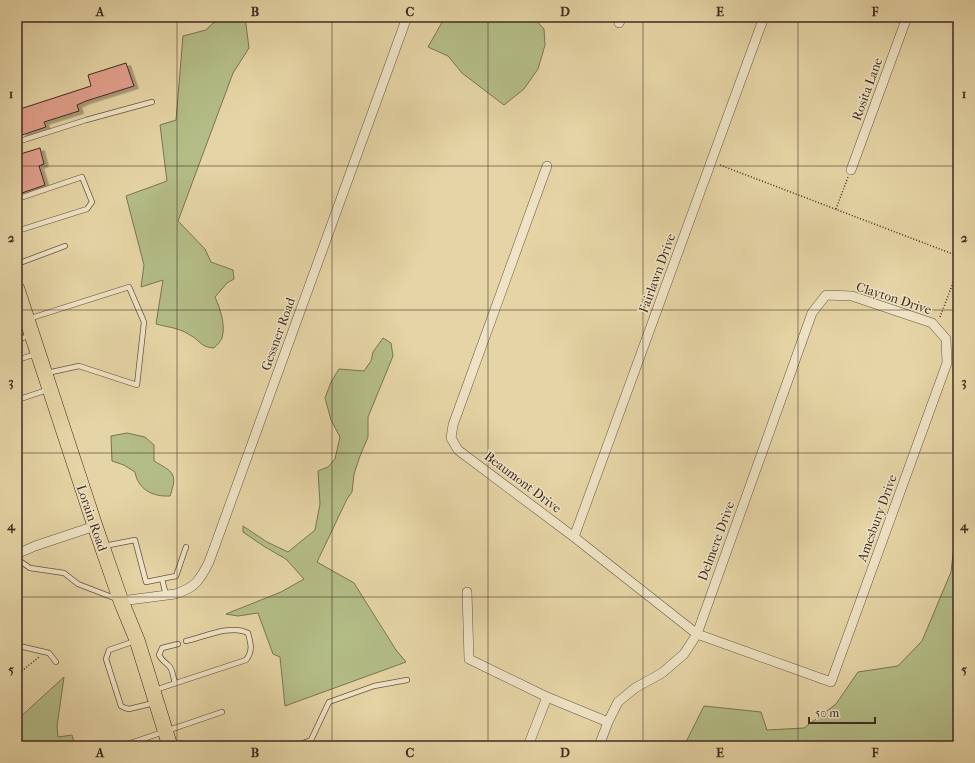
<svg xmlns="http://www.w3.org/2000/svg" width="975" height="763" viewBox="0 0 975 763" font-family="'IM FELL French Canon',serif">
<defs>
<filter id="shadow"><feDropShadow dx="4.5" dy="2.5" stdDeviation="0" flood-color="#0004"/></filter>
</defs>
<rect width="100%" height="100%" fill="#e5d4a5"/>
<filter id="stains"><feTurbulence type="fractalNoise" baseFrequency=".005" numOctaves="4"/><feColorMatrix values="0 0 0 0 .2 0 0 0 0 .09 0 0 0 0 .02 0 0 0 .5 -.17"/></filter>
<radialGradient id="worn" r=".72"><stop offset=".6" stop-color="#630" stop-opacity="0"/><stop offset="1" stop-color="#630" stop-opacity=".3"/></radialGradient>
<!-- green -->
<path fill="#b4bd87" stroke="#7a7454" d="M231,17H245L249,48L233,73L178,221L205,249L211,262L233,270L234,279L227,283L215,297C220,308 226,325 222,338C221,341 217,345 214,348C200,347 201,341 190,335C180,328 167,327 156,324L163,280L141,287L144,265L126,196L167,181L160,125L176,120L183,36L206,30L213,23Z
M445,17H533L544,29L545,45L538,69L524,89L504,105L462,73L448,56L428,47Z
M383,338L391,343L393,356L368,417V437L360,456L354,474L352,492L347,499L317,562L354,583L396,650L406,662L285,706L280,657L273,654L258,613L238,616L226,614L281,592L304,579L286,559L265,547L243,532V526L267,542L288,552L315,530L320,504L318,471L328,467L335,459L340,437L331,420L325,398L331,382L339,369L364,371L371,361L373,352Z
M127,433L145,437L154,445V461C173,472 178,473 170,496C152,497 138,489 135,472L124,465L112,461L111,436Z
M958,510V746H684L704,706L761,712L767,730L804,728L836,704L858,672L898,666L922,641L951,572Z
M64,677L57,726L58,737L72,735L75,746H17V720Z"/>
<!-- building -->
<path fill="#e2a08d" stroke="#402a22" filter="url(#shadow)" d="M126,63L134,86L86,101L77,105L79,111L44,122L46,127L22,135L17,118V110L91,86L88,75Z
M40,148L44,164L39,166L45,185L19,194L17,188V173L21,172L17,155Z"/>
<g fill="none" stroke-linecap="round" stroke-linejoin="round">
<!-- lane casing -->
<g stroke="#695443" stroke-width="6">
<path id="lane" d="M17,142L86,120L152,102
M17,199L82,177L92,202L87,209L17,231
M17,264L65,246
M28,319L129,287L144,322L137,385L79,366L47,373
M17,340L31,335
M17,360L36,354
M17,400L47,390
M104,546L135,540L146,582L176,576L186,547
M17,559L30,568L64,573L78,584L117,599
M162,579L166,595
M135,641L109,650L106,659L121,706L125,708L129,709L154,703
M17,643L19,646L49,653L56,662
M175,683C173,678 173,668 168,665C163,660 163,662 159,655L162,648L178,644
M155,690L246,660C253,651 251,644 248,633C231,624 204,637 186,641
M122,746L222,712
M296,746L311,740L329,702L374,686L407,680"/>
</g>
<!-- street casing -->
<g stroke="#695443" stroke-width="10">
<path id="street" d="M619,23L622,17
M547,166L453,425L451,438L458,450L574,537L697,634L831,682L947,363L946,339L932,323L852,296L826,295L812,313L697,634L684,654L662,673L635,688L618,702L608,722L599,746
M851,170L907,17
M574,537L764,17
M17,554L35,546L95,526
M467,592L469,659L547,697L608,722
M121,601L175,594C195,588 200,580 209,562L407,17
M528,746L547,697"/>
</g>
<!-- primary casing -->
<g stroke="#402a22" stroke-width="16">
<path id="primary" d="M17,289L95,526L121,601L137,640L170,746"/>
</g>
<!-- path -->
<path stroke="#402a22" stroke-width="1.5" stroke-dasharray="1 2" stroke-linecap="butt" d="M720,165L958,256
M836,209L848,177
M940,317L958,270
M17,675L39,657"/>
<!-- lane -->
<use href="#lane" stroke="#eee3c4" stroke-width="4.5"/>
<!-- street -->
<use href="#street" stroke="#eee3c4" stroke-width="9"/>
<!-- primary -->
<use href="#primary" stroke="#e5d4a5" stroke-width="15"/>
</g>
<!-- grid -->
<path fill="none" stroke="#402a22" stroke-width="1" stroke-opacity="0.55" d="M177,17V746M332,17V746M488,17V746M643,17V746M798,17V746M17,166H958M17,310H958M17,453H958M17,597H958"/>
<g text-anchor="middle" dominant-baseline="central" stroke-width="3" stroke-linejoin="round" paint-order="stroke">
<!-- street labels -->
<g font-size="13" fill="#402a22" stroke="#eee3c4">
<text transform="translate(867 89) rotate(-70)">Rosita Lane</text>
<text transform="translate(657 273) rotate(-70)">Fairlawn Drive</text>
<text transform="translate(894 298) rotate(18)">Clayton Drive</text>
<text transform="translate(278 334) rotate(-70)">Gessner Road</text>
<text transform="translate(523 482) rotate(37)">Beaumont Drive</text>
<text transform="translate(92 518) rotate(71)">Lorain Road</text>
<text transform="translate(877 518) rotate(-70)">Amesbury Drive</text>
<text transform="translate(716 541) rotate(-70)">Delmere Drive</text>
</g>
</g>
<!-- margin -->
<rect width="975" height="763" fill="none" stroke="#e5d4a5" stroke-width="44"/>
<!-- scale -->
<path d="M809 717v6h66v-6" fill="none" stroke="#402a22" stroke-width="2"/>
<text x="815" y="717" font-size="12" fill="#402a22" stroke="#eee3c4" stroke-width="3" paint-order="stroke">50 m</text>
<rect x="22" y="22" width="931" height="719" fill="none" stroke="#402a22" stroke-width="1.5"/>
<g font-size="13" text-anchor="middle" font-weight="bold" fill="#402a22">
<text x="100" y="16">A</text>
<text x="255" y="16">B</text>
<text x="410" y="16">C</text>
<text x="565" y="16">D</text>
<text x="720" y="16">E</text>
<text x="875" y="16">F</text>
<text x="11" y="98">1</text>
<text x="964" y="98">1</text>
<text x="11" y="242">2</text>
<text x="964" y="242">2</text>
<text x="11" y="386">3</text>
<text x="964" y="386">3</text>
<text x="11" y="530">4</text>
<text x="964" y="530">4</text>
<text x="11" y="674">5</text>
<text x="964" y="674">5</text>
<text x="100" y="757">A</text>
<text x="255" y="757">B</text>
<text x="410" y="757">C</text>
<text x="565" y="757">D</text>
<text x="720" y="757">E</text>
<text x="875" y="757">F</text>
</g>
<rect width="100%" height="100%" filter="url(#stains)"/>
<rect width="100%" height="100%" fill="url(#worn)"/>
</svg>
